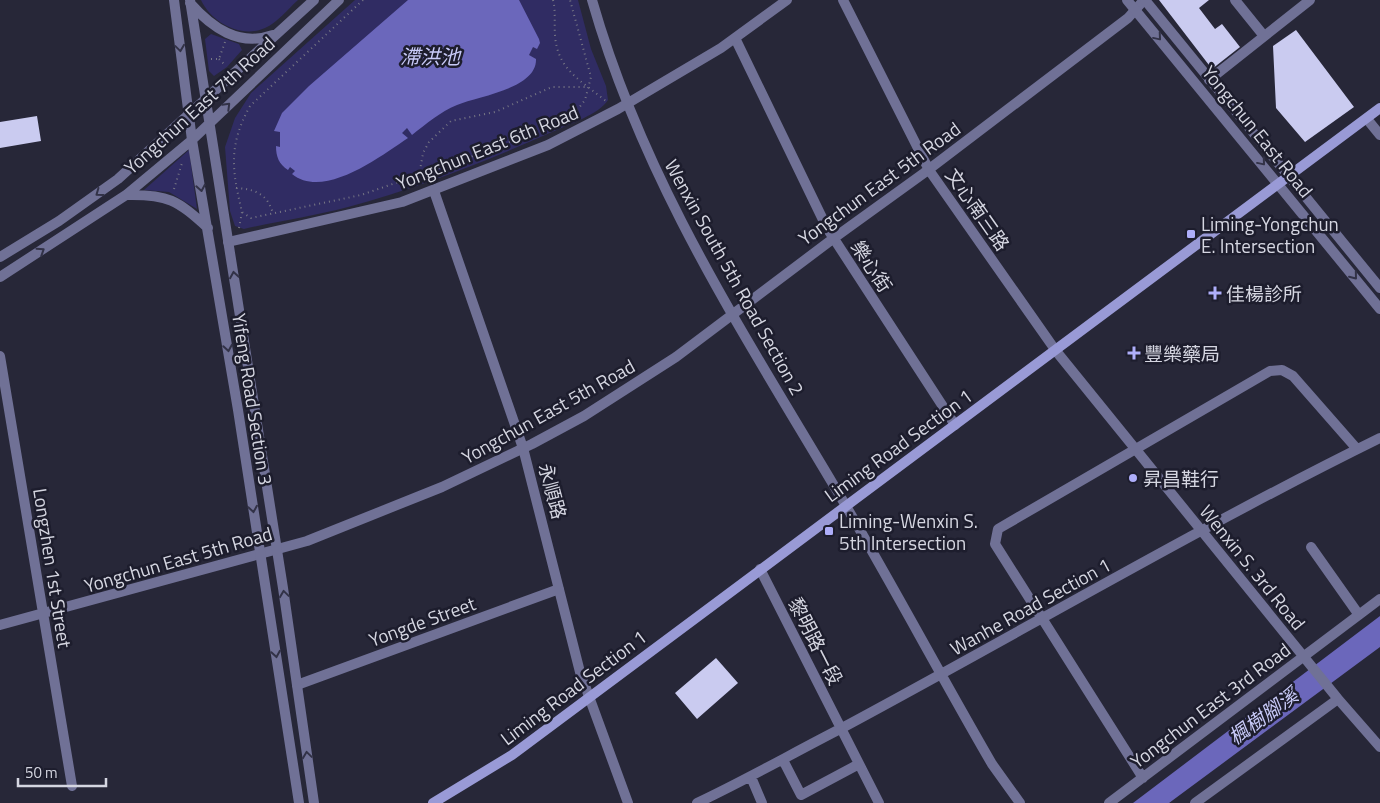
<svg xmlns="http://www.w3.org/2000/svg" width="1380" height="803" viewBox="0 0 1380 803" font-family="'Titillium Web','Noto Sans TC',sans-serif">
<rect width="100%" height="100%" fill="#272738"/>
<!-- green -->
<path fill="#302c63" d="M201,0H298C288,9 277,23 265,28C241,39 211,22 201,0Z
M355,0H578L591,49L606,86L608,100C600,114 567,125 552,132C487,161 418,188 348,207C314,216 279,221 244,229L235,226L230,211L225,147L235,118L251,93Z
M211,34L239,44L242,50L227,67L214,76L209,71L205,39Z
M189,150L197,209L169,192L144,190Z"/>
<!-- water -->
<path fill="#6b67bb" d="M408,0H519L539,39L540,43L537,49L533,47L529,55L536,59C537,89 478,96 457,105C440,112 426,124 412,135L407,128L402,133L408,138C381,156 324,200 292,174L295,171L290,167L288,170C279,164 276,157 276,146L280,147V132L274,131L282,113L309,86Z
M1380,616V647L1169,803H1133Z"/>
<!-- building -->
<path fill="#cacbf0" d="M1159,0H1209L1199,8L1215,29L1222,24L1240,47L1212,69Z
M1296,30L1354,107L1305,142L1276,108L1273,46Z
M37,116L41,141L0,148V122Z
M716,658L738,683L697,719L675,693Z"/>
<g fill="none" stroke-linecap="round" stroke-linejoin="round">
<!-- path -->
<path stroke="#777785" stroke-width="2" stroke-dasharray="1 4" stroke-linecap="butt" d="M363,0L250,106C228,146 232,170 242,212L251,218L361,195L499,147L578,109L585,100L591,77L570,0
M553,0C556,12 554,22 555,35C557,70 582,81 607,102
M211,59H219L225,42
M219,59L226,66
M530,125L533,131
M463,152L466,159
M419,176L423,153L429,142L451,121L495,112L552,87H588
M236,188C255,189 268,194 273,214
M174,189L182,163
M239,228L242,212"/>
<!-- minor -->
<path stroke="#707196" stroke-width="10" d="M592,0C643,179 739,326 833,484C888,576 938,671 992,764L1020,803
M843,0L929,170L1056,351L1338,699L1380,747
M1235,0L1264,36
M735,38L827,228L955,425
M1209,80L1310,0
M1367,119L1380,135
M434,191L523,448L580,672L628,803
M228,242L402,202L548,145L618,109L721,48L787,0
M0,356L72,786
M1311,547L1359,615
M760,569L879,803
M0,625L307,541L442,487L532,444L584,416L676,357L834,238L924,173L1128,18L1144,0
M297,685L559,589
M783,760L801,795L859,764
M751,777L762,803
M1143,778L995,544L998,529L1270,371L1282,370L1293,376L1357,449
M697,803C746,780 793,753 842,728C1021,632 1197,528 1380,438
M1109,803L1380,599
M1195,803L1338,699"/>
<!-- tertiary -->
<path stroke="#707196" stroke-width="10" d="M174,0L192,140L238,410L299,803
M190,0L283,588L314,803
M1127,0L1380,309
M1145,0L1380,288
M190,3C212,28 239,47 273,35
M126,195C168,194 177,200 208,228
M0,257L59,221L118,179L314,0
M0,277L126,195L192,140L339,0"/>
<!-- secondary -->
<path stroke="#999ad6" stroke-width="10" d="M433,803L512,755L1380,108"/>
</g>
<!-- one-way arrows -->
<defs><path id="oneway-chevron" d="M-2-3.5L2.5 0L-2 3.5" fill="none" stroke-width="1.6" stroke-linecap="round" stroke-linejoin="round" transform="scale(1.25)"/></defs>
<g stroke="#323247">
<use href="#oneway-chevron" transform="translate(1158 37) rotate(50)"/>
<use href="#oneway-chevron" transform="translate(180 48) rotate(82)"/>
<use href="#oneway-chevron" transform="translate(227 106) rotate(-45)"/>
<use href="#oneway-chevron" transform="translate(1262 162) rotate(50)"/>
<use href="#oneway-chevron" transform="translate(201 188) rotate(80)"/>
<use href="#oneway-chevron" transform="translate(99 193) rotate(144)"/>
<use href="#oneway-chevron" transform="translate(41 251) rotate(-33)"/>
<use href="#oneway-chevron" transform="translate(234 275) rotate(-99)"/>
<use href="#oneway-chevron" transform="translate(1354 276) rotate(51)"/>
<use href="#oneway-chevron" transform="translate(228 348) rotate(81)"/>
<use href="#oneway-chevron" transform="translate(253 509) rotate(81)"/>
<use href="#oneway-chevron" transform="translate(284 594) rotate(-98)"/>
<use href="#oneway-chevron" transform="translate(276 654) rotate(81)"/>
<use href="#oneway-chevron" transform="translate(307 755) rotate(-98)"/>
</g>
<!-- markers -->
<g fill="#aeaefa" stroke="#1d1d2d" stroke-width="2">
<rect x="1186" y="229" width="10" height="10" rx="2.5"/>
<path d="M1212.5 285.5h5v5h5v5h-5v5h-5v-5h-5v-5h5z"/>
<path d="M1131.5 345.5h5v5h5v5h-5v5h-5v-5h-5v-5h5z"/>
<circle cx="1133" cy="478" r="5"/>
<rect x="824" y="526" width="10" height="10" rx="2.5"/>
</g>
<g text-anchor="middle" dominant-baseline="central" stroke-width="5" stroke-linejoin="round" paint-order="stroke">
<!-- street labels -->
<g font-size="19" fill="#d5d6e1" stroke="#1d1d2d">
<text transform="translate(199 105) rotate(-42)">Yongchun East 7th Road</text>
<text transform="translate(1258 131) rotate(51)">Yongchun East Road</text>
<text transform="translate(487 147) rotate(-22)">Yongchun East 6th Road</text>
<text transform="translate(879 183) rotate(-36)">Yongchun East 5th Road</text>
<text transform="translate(978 209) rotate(55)">文心南三路</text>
<text transform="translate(872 266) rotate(57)">樂心街</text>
<text transform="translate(735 277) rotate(61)">Wenxin South 5th Road Section 2</text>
<text transform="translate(253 399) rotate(81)">Yifeng Road Section 3</text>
<text transform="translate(548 411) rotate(-29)">Yongchun East 5th Road</text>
<text transform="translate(898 445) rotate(-36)">Liming Road Section 1</text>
<text transform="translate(553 491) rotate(75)">永順路</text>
<text transform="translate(178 559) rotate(-16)">Yongchun East 5th Road</text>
<text transform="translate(1253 567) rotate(51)">Wenxin S. 3rd Road</text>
<text transform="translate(53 568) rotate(81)">Longzhen 1st Street</text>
<text transform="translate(1030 606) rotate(-29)">Wanhe Road Section 1</text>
<text transform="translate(422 621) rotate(-20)">Yongde Street</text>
<text transform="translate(816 641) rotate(63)">黎明路一段</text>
<text transform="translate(573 687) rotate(-37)">Liming Road Section 1</text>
<text transform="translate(1210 705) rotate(-37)">Yongchun East 3rd Road</text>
</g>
<!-- poi labels -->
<g font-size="19" fill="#d5d6e1" stroke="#1d1d2d" text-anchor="start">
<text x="1201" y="223">Liming-Yongchun<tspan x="1201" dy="22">E. Intersection</tspan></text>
<text x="1226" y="293">佳楊診所</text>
<text x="1144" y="353">豐樂藥局</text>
<text x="1143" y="478">昇昌鞋行</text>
<text x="839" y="520">Liming-Wenxin S.<tspan x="839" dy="22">5th Intersection</tspan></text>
</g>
<!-- water labels -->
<g font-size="20" font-style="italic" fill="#c8caf8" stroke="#1d1d2d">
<text x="430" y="56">滯洪池</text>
<text transform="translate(1263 716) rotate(-36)">楓樹腳溪</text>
</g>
</g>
<!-- scale -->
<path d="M18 778v8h88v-8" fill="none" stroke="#d5d6e1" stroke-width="2.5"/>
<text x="25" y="778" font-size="15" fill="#d5d6e1" stroke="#1d1d2d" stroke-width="4" paint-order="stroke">50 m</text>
</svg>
